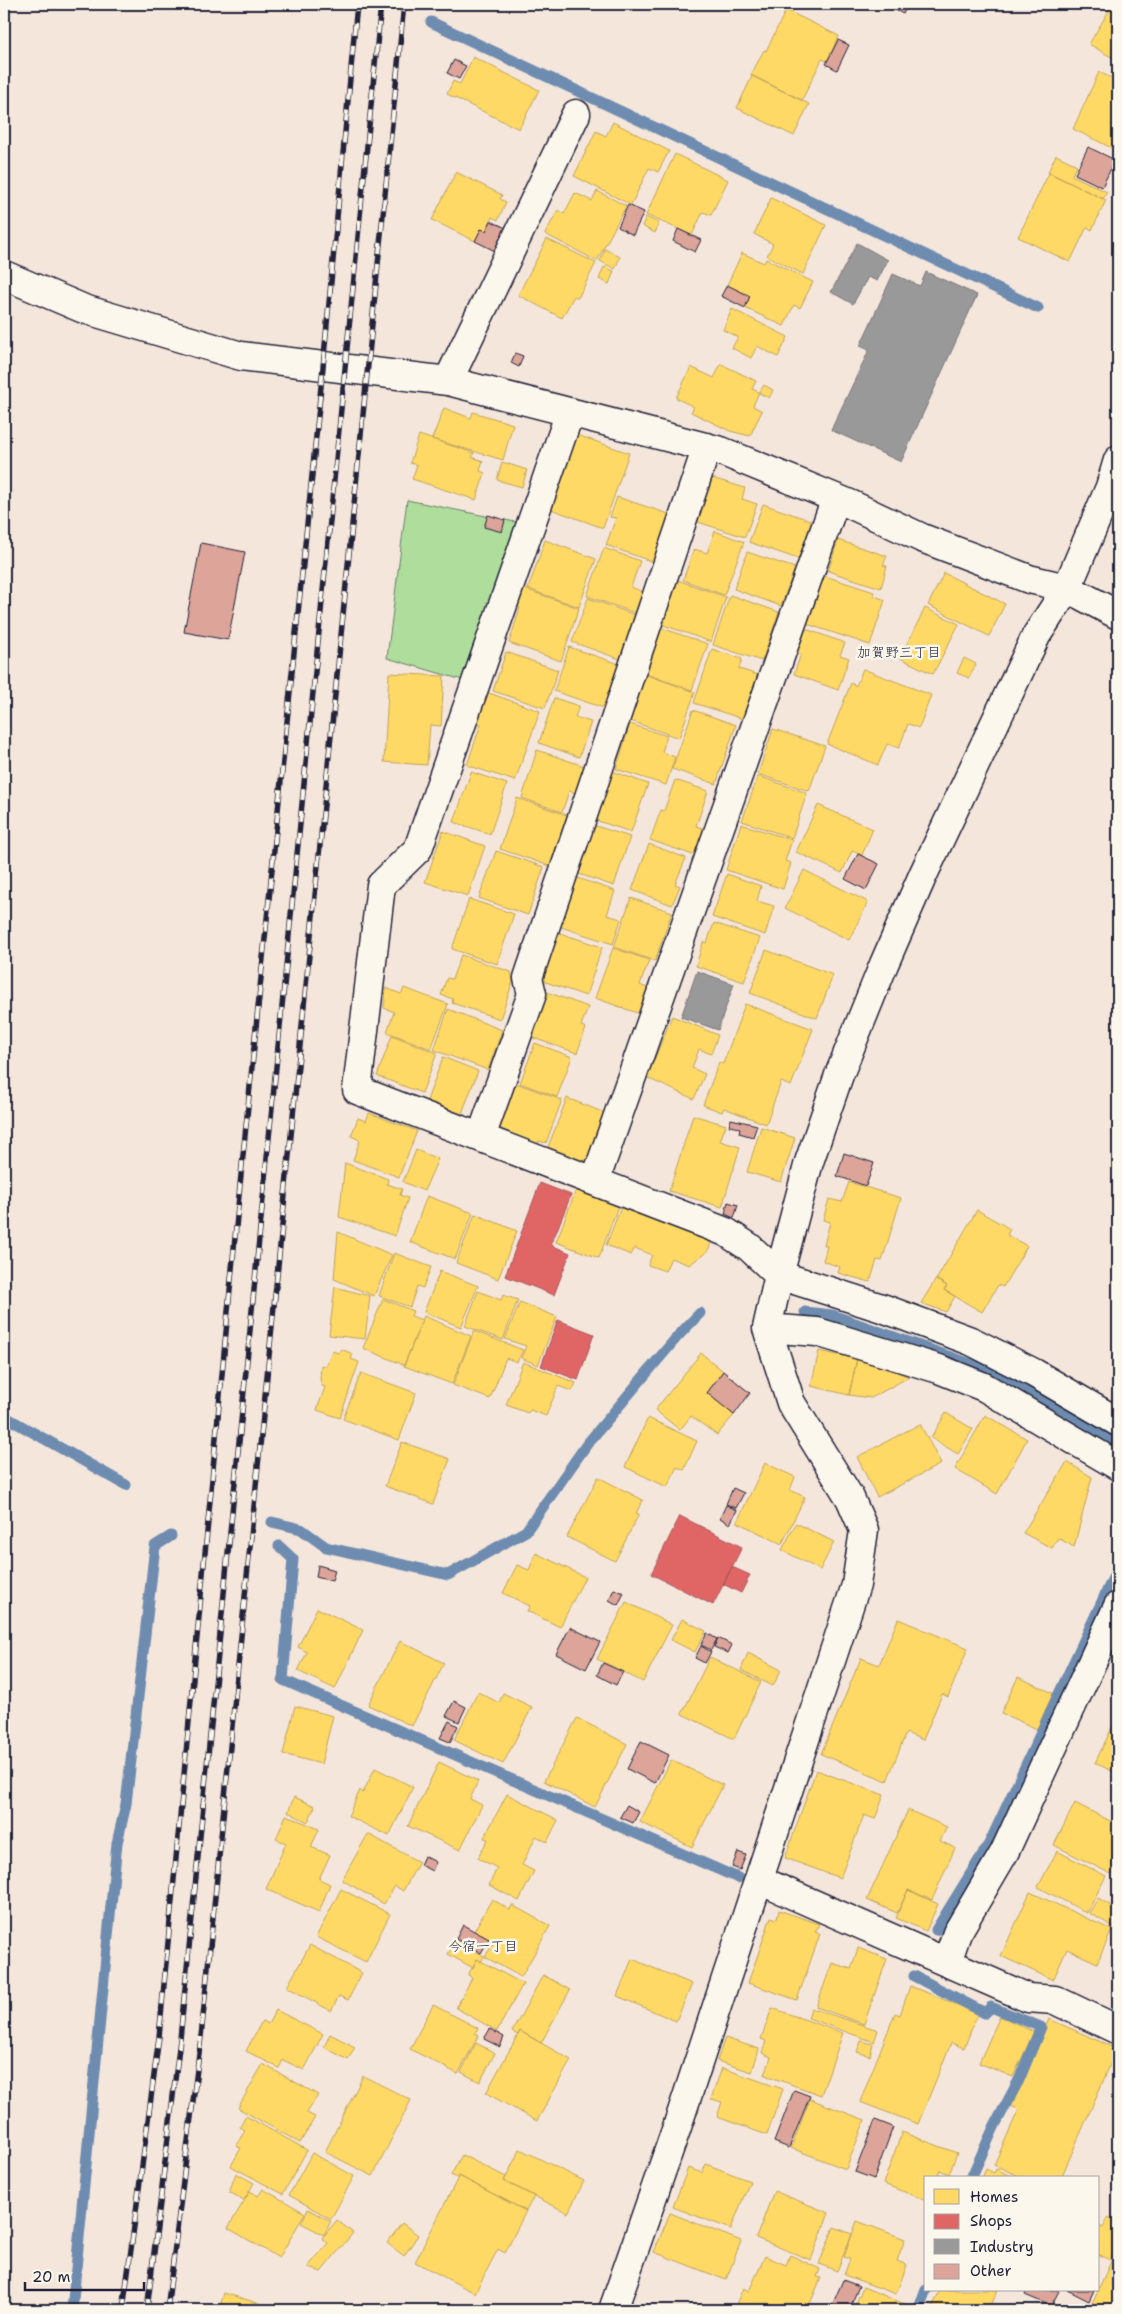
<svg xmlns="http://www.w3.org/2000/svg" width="1122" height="2314" viewBox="0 0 1122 2314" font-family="'Shantell Sans','Klee One',sans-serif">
<rect width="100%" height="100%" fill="#f5e6db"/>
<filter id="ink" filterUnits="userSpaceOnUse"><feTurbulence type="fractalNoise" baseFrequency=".02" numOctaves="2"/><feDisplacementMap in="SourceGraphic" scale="10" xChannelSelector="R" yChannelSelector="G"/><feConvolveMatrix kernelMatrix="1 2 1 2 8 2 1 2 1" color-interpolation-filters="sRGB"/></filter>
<g filter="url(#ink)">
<!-- green -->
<path fill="#aedd9c" stroke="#68806c" d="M407,500L520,523L466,681L387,658Z"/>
<!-- homes -->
<path fill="#ffd966" stroke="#bda259" d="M1113,4H1118V61L1089,44Z
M786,10L839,36L827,61L822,59L802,100L751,75L764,50L766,51Z
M473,57L539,90L519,129L447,94L453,81L460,84Z
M1099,72L1118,81V151L1073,129Z
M752,76L809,104L794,136L737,108Z
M613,122L669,151L658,172L649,168L631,205L574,176L596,131L606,136Z
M675,154L728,180L711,215L703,212L692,235L646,215Z
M1056,155L1077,165L1072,175L1107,192L1103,199L1048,172Z
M456,172L502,195L500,199L506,202L498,220L492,217L486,231L481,229L475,241L432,220Z
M1049,173L1106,200L1092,230L1087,227L1070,262L1018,237Z
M597,191L626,206L597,261L545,234L558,210L564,214L575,193L592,201Z
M771,198L826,225L803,274L767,256L773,244L754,234Z
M646,217L659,223L655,233L642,226Z
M547,239L596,263L578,298L574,296L562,318L518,295Z
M605,249L620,257L615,269L600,261Z
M742,253L764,263L766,259L813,282L800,308L794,305L784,326L745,308L750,296L727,285Z
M604,267L614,271L609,284L599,279Z
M732,309L788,337L778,357L757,346L751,358L732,348L738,337L723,330Z
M721,364L756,381L752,389L759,392L753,406L762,411L750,436L730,431L691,412L694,407L676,398L691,367L714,378Z
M764,385L773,390L769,398L759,393Z
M444,408L471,418L473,412L513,424L503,460L432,439Z
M419,435L474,453L472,457L483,461L480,471L485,473L476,500L412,479L417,465L410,463Z
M577,435L629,453L603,528L551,509Z
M502,462L527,470L522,487L497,480Z
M712,478L745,488L742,499L757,504L745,537L698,522Z
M617,497L669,514L653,562L606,545L616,518L610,517Z
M763,504L812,521L798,559L749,542Z
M715,531L744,542L724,595L683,580L694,549L707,553Z
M545,540L596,559L579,607L528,589Z
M838,540L887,556L883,565L887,566L881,588L828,571Z
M604,548L640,561L631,587L643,592L635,613L587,596Z
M747,552L795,568L781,606L734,589Z
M944,573L1005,604L989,636L928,605Z
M822,575L874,592L873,595L885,600L870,645L807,624L819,592L817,591Z
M677,580L726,597L711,642L661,624Z
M522,588L579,608L561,661L509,643L520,608L515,607Z
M730,595L779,612L762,661L713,645Z
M588,598L635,615L620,659L572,642Z
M925,608L959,624L933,674L900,658Z
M659,627L708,644L692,690L643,673Z
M806,629L845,643L840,655L849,658L838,690L794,674L801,654L797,653Z
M569,647L619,664L604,708L554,691Z
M712,649L742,659L739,669L758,675L743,719L694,703Z
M506,652L558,670L545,708L493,691Z
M964,658L976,664L969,678L957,673Z
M863,669L931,695L919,728L908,724L899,748L887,744L878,765L827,744L851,683L856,686Z
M389,673L444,676L441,726L430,725L427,765L384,762Z
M644,674L695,692L679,738L628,720Z
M486,692L540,711L515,781L467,765L481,724L476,722Z
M554,698L579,706L575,717L591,722L579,757L539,743Z
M693,710L736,725L716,784L672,769Z
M630,724L667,736L662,752L675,757L666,785L616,769Z
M773,729L825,746L809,791L758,774Z
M537,750L584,766L575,793L569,791L562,812L522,798Z
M612,771L648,784L631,832L595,820Z
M471,772L507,784L490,834L454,822Z
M758,776L807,793L792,838L742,821Z
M675,780L708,791L696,826L705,829L696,856L650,840L661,810L664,811Z
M517,798L567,815L550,866L500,849Z
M818,805L873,829L862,855L852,851L842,873L796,852Z
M741,824L792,840L785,861L791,863L783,889L726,870Z
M593,825L630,837L614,886L576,873Z
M443,831L485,846L468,896L425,882Z
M649,844L686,858L675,884L680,886L672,905L632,890Z
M496,851L544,867L528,915L479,898Z
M804,870L868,902L849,940L785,908Z
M727,874L761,886L757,901L774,906L765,935L712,917Z
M575,877L615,891L607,915L621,919L613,944L558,926Z
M631,898L672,912L655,961L614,947Z
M469,899L514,914L497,964L452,949Z
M714,923L760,938L744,982L696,966L703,942L707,943Z
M557,932L602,947L586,996L540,980Z
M613,948L649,960L640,985L649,989L640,1014L595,998Z
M766,950L833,975L817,1018L750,993Z
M461,955L511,972L513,981L500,1019L452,1003L453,999L441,995L447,978L452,979Z
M386,988L401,994L404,988L448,1004L431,1049L387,1032L394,1012L384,1008Z
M547,992L588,1007L581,1026L586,1028L577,1053L530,1037Z
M745,1004L813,1029L791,1086L781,1082L766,1124L724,1108L722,1112L703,1105L719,1062L723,1064Z
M448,1009L502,1030L488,1070L434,1050Z
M672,1016L718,1035L711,1054L699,1049L692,1068L705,1074L694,1099L647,1078Z
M392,1035L437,1053L422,1093L377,1076Z
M535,1043L572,1057L557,1097L520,1083Z
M443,1057L478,1071L461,1116L426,1103Z
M516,1083L562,1100L546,1143L539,1141L538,1144L499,1130Z
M567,1098L605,1113L587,1162L548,1147Z
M369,1113L417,1131L399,1177L353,1160L360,1140L351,1136L358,1118L366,1121Z
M693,1115L726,1125L720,1141L740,1147L722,1207L669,1191Z
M761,1127L795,1138L781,1182L747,1172Z
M416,1150L438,1159L424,1191L403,1182Z
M345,1163L388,1179L387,1184L402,1189L400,1195L408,1198L395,1236L339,1217Z
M849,1182L901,1198L882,1261L877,1260L870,1282L838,1273L840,1267L823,1261L827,1246L824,1245L830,1222L823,1220L829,1199L842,1202Z
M576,1190L618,1206L599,1258L556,1242Z
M427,1196L473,1213L455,1259L410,1242Z
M621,1207L648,1218V1215L712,1240L708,1251L689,1265L671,1258L665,1271L648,1265L652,1255L635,1248L631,1255L606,1245Z
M977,1210L1010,1229L1007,1235L1027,1246L1003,1287L998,1285L982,1312L944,1290L947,1286L936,1280Z
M475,1214L517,1231L498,1279L456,1263Z
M338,1232L392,1255L374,1296L334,1279Z
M394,1253L431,1267L423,1288L417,1286L410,1307L379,1296Z
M440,1271L478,1286L461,1327L424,1312Z
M936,1279L947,1286L944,1290L955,1296L946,1312L921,1303Z
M335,1287L370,1296L365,1339L329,1335Z
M478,1291L501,1300L503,1295L518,1300L503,1340L465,1326Z
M383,1299L413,1311L411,1316L422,1320L404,1365L363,1348Z
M520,1302L557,1317L538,1365L521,1358L526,1346L505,1339Z
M424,1316L471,1336L452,1384L404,1366Z
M474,1331L523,1350L517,1362L506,1358L490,1399L453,1385Z
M341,1349L353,1354L351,1359L359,1362L340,1418L317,1410L325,1387L322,1386L320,1379L321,1365L326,1366L332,1351L339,1353Z
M819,1351L857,1359L849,1395L811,1386Z
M701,1353L723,1371L707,1393L734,1415L717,1435L691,1416L680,1430L655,1410Z
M857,1359L893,1370L909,1377L871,1398L849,1395Z
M523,1362L576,1383L572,1391L558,1386L546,1416L530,1410L528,1413L506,1405Z
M361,1373L416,1393L399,1440L343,1419Z
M946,1413L973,1429L958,1454L931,1438Z
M985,1415L1027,1439L997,1494L955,1469Z
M648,1418L697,1441L684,1470L677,1467L667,1487L625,1467Z
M920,1424L941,1464L877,1497L857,1457Z
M402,1442L450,1459L433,1504L385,1486Z
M1067,1462L1092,1477L1074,1547L1058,1538L1052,1548L1023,1533Z
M765,1463L795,1477L790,1490L805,1497L782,1544L737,1522Z
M598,1477L643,1500L636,1513L639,1514L615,1561L567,1537Z
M796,1523L834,1542L820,1570L782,1550Z
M536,1553L585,1577L560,1627L527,1611L530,1606L503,1593L517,1565L529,1570Z
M626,1602L672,1625L643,1682L597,1659Z
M317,1608L363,1630L335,1689L298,1671L307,1652L298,1647Z
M682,1619L706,1631L695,1652L671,1640Z
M898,1619L968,1648L948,1697L942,1694L923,1740L906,1733L887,1781L821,1754L861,1658L879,1665Z
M400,1641L444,1663L412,1726L368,1705Z
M748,1653L781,1670L773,1686L741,1670Z
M710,1657L761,1682L734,1739L682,1714Z
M1018,1677L1053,1693L1037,1729L1001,1713Z
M478,1692L499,1703L503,1693L532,1707L503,1764L454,1740Z
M295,1706L333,1716L321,1764L283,1754Z
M1117,1717L1118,1718V1774L1095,1763Z
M577,1718L627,1744L595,1807L544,1781Z
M671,1760L723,1785L692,1847L640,1822Z
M439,1762L478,1781L470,1799L482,1805L460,1850L408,1826Z
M375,1768L413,1787L389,1836L348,1816L360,1790L363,1793Z
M816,1770L884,1795L875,1819L864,1815L840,1878L785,1858Z
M507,1794L558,1820L547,1842L536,1836L522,1865L534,1871L519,1901L489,1885L497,1868L478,1858L488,1839L484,1838Z
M294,1797L315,1806L308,1822L288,1812Z
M1075,1803L1118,1825V1860L1111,1874L1054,1845Z
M908,1810L947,1827L940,1841L955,1848L932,1900L908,1890L897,1913L867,1900Z
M286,1815L319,1829L311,1847L330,1855L319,1879L330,1884L319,1912L266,1889L286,1843L276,1839Z
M368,1834L419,1862L403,1891L395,1886L384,1904L342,1880Z
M1057,1851L1106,1876L1087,1913L1038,1887Z
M341,1889L390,1914L366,1962L316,1937Z
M908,1890L938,1904L926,1931L896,1918Z
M1030,1892L1112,1930L1097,1963L1067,1949L1053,1980L1001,1956Z
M1098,1898L1118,1910V1920L1114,1927L1089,1913Z
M492,1899L510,1910L512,1905L550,1926L521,1977L485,1957L494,1942L474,1931Z
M779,1910L819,1924L815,1932L820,1934L797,2000L748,1983L771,1917L777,1919Z
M456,1940L484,1956L481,1962L477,1959L473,1968L448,1954Z
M310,1945L362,1973L348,2000L339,1996L331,2011L287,1987Z
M858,1948L887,1959L864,2024L816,2007L832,1963L851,1969Z
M477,1959L523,1984L497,2031L456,2008L472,1978L468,1975Z
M632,1959L692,1984L676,2021L617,1996Z
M543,1975L570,1990L541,2043L520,2031L518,2035L512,2032Z
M910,1986L978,2013L964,2048L951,2043L918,2124L860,2102L895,2013L900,2015Z
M433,2005L478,2028L475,2033L479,2035L458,2074L410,2049Z
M772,2008L843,2033L821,2095L765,2075L771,2057L762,2053L766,2041L761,2039Z
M811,2008L878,2030L874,2042L808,2018Z
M276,2010L323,2034L304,2070L283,2060L279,2068L246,2051L262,2021L268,2024Z
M1000,2016L1034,2032L1013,2077L979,2063Z
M1049,2019L1117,2049L1061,2178H1023L994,2165L1019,2109L1010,2106L1020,2084L1022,2085L1032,2061L1030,2060Z
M520,2031L571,2060L537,2121L486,2093Z
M330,2034L355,2047L348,2060L324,2047Z
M725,2038L759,2049L752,2072L717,2061Z
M861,2041L873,2044L870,2056L857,2052Z
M476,2043L495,2053L480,2082L461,2072Z
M263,2064L318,2095L307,2113L315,2117L300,2143L238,2108Z
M722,2068L783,2089L767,2135L717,2117L722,2102L711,2099Z
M363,2076L411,2100L373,2176L325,2152Z
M810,2099L865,2120L846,2169L791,2148Z
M246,2116L307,2150L283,2194L231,2166L241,2148L236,2146L245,2130L240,2127Z
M902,2132L957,2153L949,2174L940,2170L937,2178H926V2200L883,2184Z
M520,2149L584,2181L568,2213L504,2181Z
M312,2153L354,2176L331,2219L289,2195Z
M462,2155L506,2177L504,2181L534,2196L526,2211L459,2176L458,2179L451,2175Z
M706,2164L750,2181L731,2229L673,2207L688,2168L702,2173Z
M986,2169L994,2173L996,2169L1015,2178H982Z
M236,2173L254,2183L244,2200L229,2192Z
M459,2176L526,2211L505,2253L498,2249L475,2293L415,2262Z
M263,2189L305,2213L279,2258L228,2228L250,2191L258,2196Z
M774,2191L829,2213L811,2260L756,2238Z
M308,2209L331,2221L324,2235L301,2223Z
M670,2213L741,2241L726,2280L654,2252Z
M1108,2217L1118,2222V2242L1110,2260L1098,2254V2226L1103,2228Z
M337,2220L353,2233L321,2272L308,2267L328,2243L322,2238Z
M857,2221L905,2239L897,2261L907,2265L896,2294L844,2275L850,2259L844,2257Z
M402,2223L418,2235L404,2256L387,2243Z
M834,2227L852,2234L837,2271L819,2264Z
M1118,2246V2310H1089Z
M790,2255L820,2269L817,2277L821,2278L809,2306L806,2305L804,2310L734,2309L743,2288L749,2291L765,2256L786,2265Z
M863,2287L907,2305L905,2310H853Z
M940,2290H998L989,2310H931Z
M224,2293L261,2304L259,2310H219Z"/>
<!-- shops -->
<path fill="#e06666" stroke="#a75259" d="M540,1183L571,1195L551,1245L570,1253L554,1295L505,1276Z
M558,1320L594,1334L578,1380L541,1366Z
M680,1516L742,1547L713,1605L651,1574Z
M732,1567L750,1575L741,1593L723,1584Z"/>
<!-- industry -->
<path fill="#999" stroke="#75757d" d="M857,243L888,260L877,281L868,277L853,304L831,292Z
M926,272L977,295L901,462L831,430L869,350L860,346L893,274L920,286Z
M697,971L734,984L718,1030L681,1017Z"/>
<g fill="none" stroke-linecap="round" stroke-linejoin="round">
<!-- stream -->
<path stroke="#6e8cb0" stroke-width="11" d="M431,22L1038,308
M805,1312L832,1315L993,1372L1118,1444
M4,1416L126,1485
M272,1522L301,1529L326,1547L448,1575L526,1531L587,1444L677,1337L700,1313
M279,1546L293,1559L283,1680L738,1878
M936,1930L989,1844L1118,1567
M914,1976L985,2013L991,2007L1041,2027L1019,2080L995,2125L971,2178
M72,2310L117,1843L126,1804L155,1546L171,1536
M918,2310L926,2290"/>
</g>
<!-- building -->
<path fill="#dda499" stroke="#22223b" d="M892,4H908L903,14L890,7Z
M838,40L849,45L837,70L826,64Z
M454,60L466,66L459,79L447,73Z
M1088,147L1115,160L1102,187L1075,174Z
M628,205L644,212L633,235L618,227Z
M491,221L506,228L495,251L475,241L481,229L486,231Z
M678,229L701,240L695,252L673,241Z
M727,285L750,296L745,308L721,296Z
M515,353L523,356L519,367L511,363Z
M488,515L505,520L502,532L484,527Z
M201,543L245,552L228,640L184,632Z
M858,854L879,864L866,890L845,879Z
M731,1119L757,1125L753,1137L739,1133L740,1128L729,1126Z
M844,1153L874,1163L866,1186L837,1176Z
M728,1202L738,1205L734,1218L725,1214Z
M723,1371L750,1393L734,1415L707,1393Z
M733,1488L744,1493L736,1508L726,1504Z
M726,1505L737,1510L730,1524L720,1518Z
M318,1565L335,1570L332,1581L316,1577Z
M614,1589L624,1593L618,1605L609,1600Z
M570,1627L600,1642L586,1669L556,1654Z
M707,1633L717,1639L711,1650L701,1645Z
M718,1638L732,1645L728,1653L714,1647Z
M701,1646L711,1652L705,1663L695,1658Z
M603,1663L623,1672L616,1685L597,1675Z
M454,1701L466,1707L459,1722L446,1716Z
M449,1721L458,1726L450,1742L440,1738Z
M641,1741L669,1755L655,1783L627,1769Z
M627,1805L639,1812L633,1823L620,1817Z
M738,1852L746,1855L740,1870L732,1867Z
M424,1856L436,1862L432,1871L420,1865Z
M463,1925L489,1939L481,1953L456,1939Z
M490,2029L504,2037L500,2047L484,2039Z
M794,2090L810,2096L789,2148L774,2142Z
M875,2120L893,2127L874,2179L855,2172Z
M843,2280L859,2286L849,2310H830Z
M1027,2290H1057L1059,2291L1051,2306L1025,2295Z
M1067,2290H1094L1089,2301Z"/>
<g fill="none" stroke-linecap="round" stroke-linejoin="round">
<!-- minor casing -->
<g stroke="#22223b" stroke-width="31">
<path id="minor" d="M4,275L84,309L241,356L448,381L721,451L850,504L922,538L1029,579L1067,588L1118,615
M448,381L576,114
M570,412L418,849L381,885L357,1090L726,1232L749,1247L779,1275L885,1309L971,1341L1034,1373L1118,1422
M481,1137L532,994L528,978L707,447
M595,1181L836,498
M767,1328L817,1332L939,1369L984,1387L1118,1466
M759,1880L1028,1998L1055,2000L1118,2030
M947,1962L957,1933L1004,1853L1118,1606
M613,2310L677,2127L856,1585L864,1530L850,1498L791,1403L767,1328L779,1275L809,1162L839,1075L884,964L923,875L1036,636L1067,588L1110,487L1118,460"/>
</g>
<!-- minor -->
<use href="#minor" stroke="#fbf7ec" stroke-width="28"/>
<!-- rail casing -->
<g stroke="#22223b" stroke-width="5.5">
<path id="rail" d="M123,2310L159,2037L240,1185L323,367L357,4
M147,2310L180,2039L381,4
M167,2310L201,2037L404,4"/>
</g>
<!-- rail -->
<use href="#rail" stroke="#fbf7ec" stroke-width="4" stroke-dasharray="11" stroke-linecap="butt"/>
</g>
</g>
<g text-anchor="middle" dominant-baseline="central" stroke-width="5" stroke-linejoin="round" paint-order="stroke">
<!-- neighbourhood labels -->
<g font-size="14" fill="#22223b" stroke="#fbf7ec">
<text x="899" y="652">加賀野三丁目</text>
<text x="483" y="1946">今宿一丁目</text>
</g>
</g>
<!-- margin -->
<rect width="1122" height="2314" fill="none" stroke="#fbf7ec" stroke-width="20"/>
<rect x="10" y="10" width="1102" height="2294" fill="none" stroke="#22223b" stroke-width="2" filter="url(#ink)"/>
<!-- legend -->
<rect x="924" y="2176" width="175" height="115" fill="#fbf7ec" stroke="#a4a2a5"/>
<rect x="934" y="2189" width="25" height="15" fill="#ffd966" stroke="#a4a2a5"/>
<text x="970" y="2202" font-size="15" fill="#22223b">Homes</text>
<rect x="934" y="2214" width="25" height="15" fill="#e06666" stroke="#a4a2a5"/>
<text x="970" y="2226" font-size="15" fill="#22223b">Shops</text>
<rect x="934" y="2239" width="25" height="15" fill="#999999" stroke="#a4a2a5"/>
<text x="970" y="2252" font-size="15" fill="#22223b">Industry</text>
<rect x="934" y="2264" width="25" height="15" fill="#dda499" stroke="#a4a2a5"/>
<text x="970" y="2276" font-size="15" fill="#22223b">Other</text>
<!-- scale -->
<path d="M25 2282v8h119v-8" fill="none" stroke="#22223b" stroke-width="2.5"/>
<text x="32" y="2282" font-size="15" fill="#22223b" stroke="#fbf7ec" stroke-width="4" paint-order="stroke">20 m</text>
</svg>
